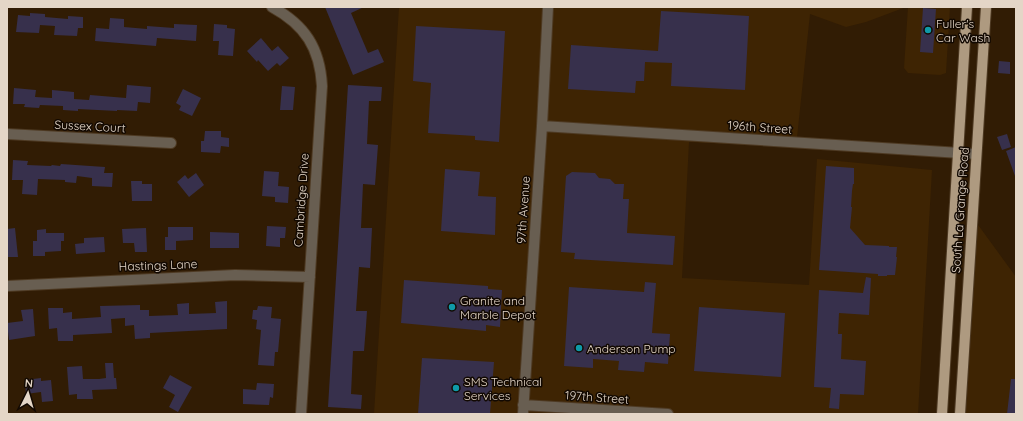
<svg xmlns="http://www.w3.org/2000/svg" width="1023" height="421" viewBox="0 0 1023 421" font-family="Quicksand,sans-serif">
<rect width="100%" height="100%" fill="#311c04"/>
<!-- built -->
<path fill="#3e2403" d="M399,7H906L866,22L846,27L810,14L796,147L689,142L682,278L809,285L817,159L932,170L918,414H374Z
M908,7H950L946,73L940,75L908,73L904,68Z
M976,222L1016,277V414H964Z"/>
<!-- building -->
<path fill="#37304c" d="M325,7H364L351,13L368,53L378,49L384,62L353,75Z
M923,8L936,9L933,53L920,52Z
M661,11L749,16L745,90L671,86L672,63L645,62L644,81H636L635,93L568,89L571,45L658,51Z
M30,13L45,14V17L68,19V16L83,17V28H78L77,36L54,35L55,26L40,25L39,33L16,32L18,15L30,16Z
M110,18L124,19V27L147,29V26L174,28V24L197,25L196,41L157,38L156,46L95,41L96,28L109,29Z
M214,24L227,25V28L235,29L233,56L218,55L219,41H213Z
M416,26L505,31L499,142L475,140V136L428,133L431,83L413,81Z
M261,38L272,51L278,46L289,58L280,66L277,63L268,71L258,60L257,62L247,51Z
M999,61L1010,62V74L998,73Z
M127,85L151,87L150,103L138,102L137,111L117,110V111L78,109V111L63,110V106L40,105L39,108L24,107L25,104H13L14,88L36,90L35,97L52,98V90L74,92V99L89,100L90,95L126,98Z
M348,85L382,87L381,101H369L367,144L378,145L375,185L363,184L361,228H372L370,268L359,267L356,311H367L366,326L364,351H353L351,394L362,395L361,409L328,407Z
M282,86L295,87L293,110H280Z
M183,89L201,98L192,116L179,110L181,106L176,103Z
M205,131H221V137L229,138V147L221,146L220,153L201,152V141H204Z
M1007,134L1011,147L1002,150L997,137Z
M1016,147V176H1015L1006,151Z
M13,160L28,161L27,165L51,166L52,165L60,166L61,164L105,167L104,173H113L112,187L92,186V178L77,176L76,183L65,182V180L38,179L37,195L22,194L23,180H12Z
M826,166L854,168V184H853L852,191L851,207H852L850,228L865,245L889,246V247H897L896,257H897L895,275H887V276H878V274L819,270Z
M445,169L480,172L478,196L496,197L495,235L441,231Z
M264,171L279,172L278,186L289,187L288,203L275,202V197L262,196Z
M572,172L595,173L599,178L610,179L615,184H624L623,199H629L627,233L675,236L673,265L574,259L575,253L561,252L566,176Z
M196,173L204,185L189,197L177,182L185,175L188,179Z
M131,181H142V184H152V201H132Z
M267,226L286,227L285,238H280V247L266,246Z
M168,227H193V240L176,241V250H165V237H168Z
M15,228L18,257H7V229Z
M146,228L147,252H135L134,243H123L122,229Z
M46,229V233H64V241H61V251L45,252V256H33V241H37V230Z
M210,232L239,233V248H210Z
M104,237L105,252L76,254L75,244L84,243V238Z
M866,277L871,278L869,315L839,313L838,334H842L841,359L866,361L864,395L840,394L839,409L829,408L831,388L814,387L819,290L863,293Z
M404,280L488,286V289L502,290L500,327L486,325V331L401,323Z
M645,282L656,283L652,333L670,334L668,364L645,362L644,372L618,370L619,361L593,359V368L564,366L569,287L644,292Z
M227,301V329L150,333V338L135,339L134,325L125,326V318L111,319L112,333L73,335V341H58L57,328L49,329L48,308H63V313L72,312V319L101,317L100,306L140,305V310H149V316L178,315L177,304L189,303V314L216,313L215,302Z
M258,306L272,307L271,318L281,319L278,352H275L274,366L258,365L261,330L256,329L257,320L252,319L253,310H257Z
M699,307L785,313L781,377L694,371Z
M33,309L35,336L9,340L7,323L23,321L21,310Z
M422,358L494,362L490,414H418Z
M105,363H113L114,378H116L117,389L92,390L93,399H77V394L69,395L67,367L82,366L83,379H99L106,378Z
M170,375L192,387L178,412L169,407L175,395L163,388Z
M41,378V381L51,380L53,401L42,402L41,392L26,394L25,380Z
M1011,379H1016V414H1007Z
M257,383L274,384L273,398L270,397L269,405L243,404V389L256,390Z"/>
<g fill="none" stroke-linecap="round" stroke-linejoin="round">
<!-- minor casing -->
<g stroke="#4e3a23" stroke-width="12">
<path id="minor" d="M272,7C305,25 320,48 322,86L301,414
M542,126L976,154
M7,134L171,143
M7,286L235,275L310,277
M523,405L668,414
M523,414L542,126L548,7"/>
</g>
<!-- primary casing -->
<g stroke="#4e3a23" stroke-width="12">
<path id="primary" d="M942,414L967,7
M960,414L986,7"/>
</g>
<!-- minor -->
<use href="#minor" stroke="#685e51" stroke-width="10"/>
<!-- primary -->
<use href="#primary" stroke="#ae9a80" stroke-width="10"/>
</g>
<!-- markers -->
<g fill="#0f9aa8" stroke="#120902" stroke-width="1.5">
<circle cx="928" cy="30" r="4"/>
<circle cx="452" cy="307" r="4"/>
<circle cx="579" cy="348" r="4"/>
<circle cx="456" cy="388" r="4"/>
</g>
<g text-anchor="middle" dominant-baseline="central" stroke-width="3" stroke-linejoin="round" paint-order="stroke">
<!-- poi labels -->
<g font-size="12" fill="#e4d6c7" stroke="#120902" text-anchor="start">
<text x="936" y="23">Fuller's<tspan x="936" dy="14">Car Wash</tspan></text>
<text x="460" y="300">Granite and<tspan x="460" dy="14">Marble Depot</tspan></text>
<text x="587" y="348">Anderson Pump</text>
<text x="464" y="381">SMS Technical<tspan x="464" dy="14">Services</tspan></text>
</g>
<!-- street labels -->
<g font-size="12" fill="#e4d6c7" stroke="#120902">
<text transform="translate(90 126) rotate(3)">Sussex Court</text>
<text transform="translate(760 127) rotate(4)">196th Street</text>
<text transform="translate(301 200) rotate(-86)">Cambridge Drive</text>
<text transform="translate(523 210) rotate(-86)">97th Avenue</text>
<text transform="translate(960 210) rotate(-86)">South La Grange Road</text>
<text transform="translate(158 265) rotate(-2)">Hastings Lane</text>
<text transform="translate(597 397) rotate(4)">197th Street</text>
</g>
</g>
<!-- border -->
<rect width="1023" height="421" fill="none" stroke="#e4d6c7" stroke-width="16"/>
<!-- north arrow -->
<g transform="translate(28 393) rotate(5)" stroke="#120902" stroke-width="3" paint-order="stroke">
<path d="M0-3L7 15L0 10L-7 15Z" fill="#e4d6c7"/>
<text y="-6" font-size="11" font-weight="bold" text-anchor="middle" fill="#e4d6c7">N</text>
</g>
</svg>
